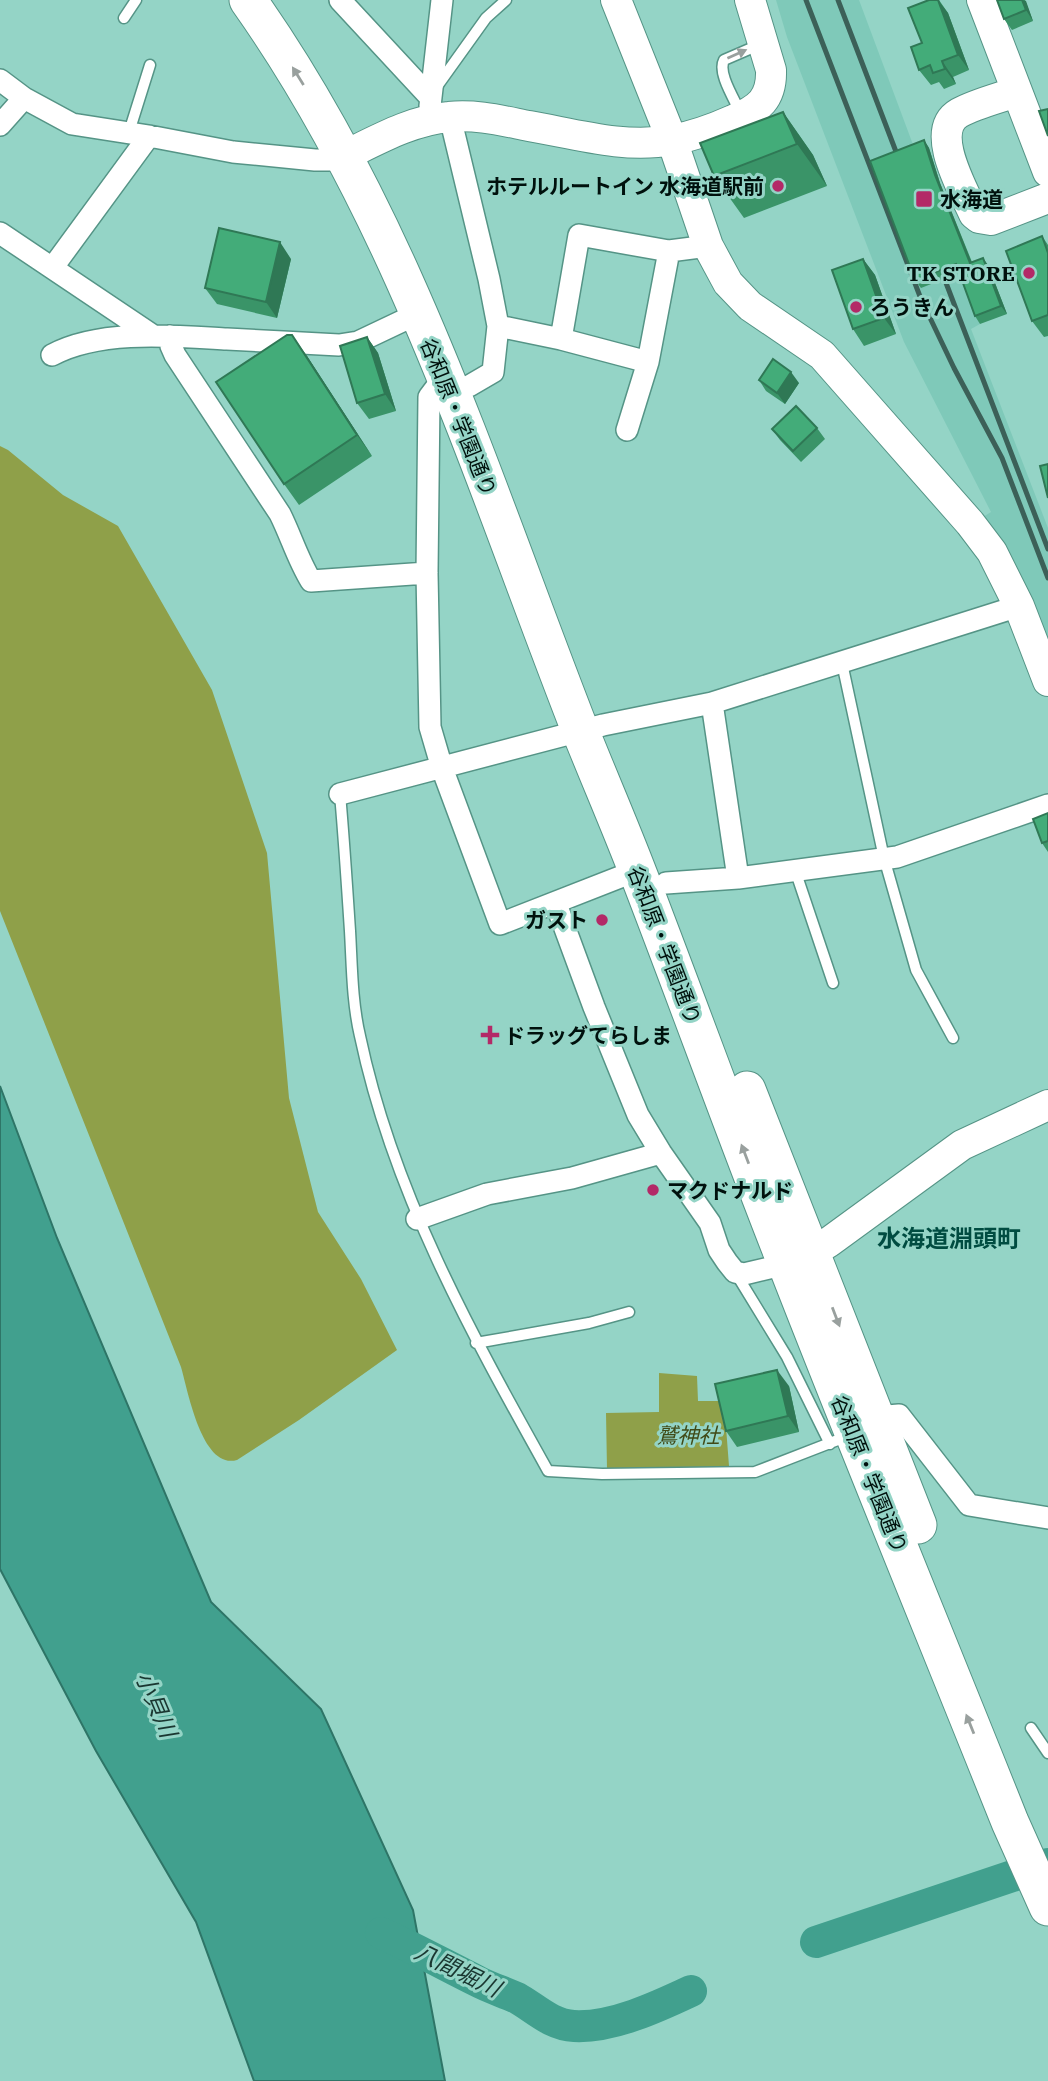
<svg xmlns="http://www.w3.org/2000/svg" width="1048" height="2081" viewBox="0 0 1048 2081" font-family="'IBM Plex Serif','Noto Sans JP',serif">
<rect width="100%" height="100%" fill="#94d4c6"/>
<!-- built -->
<path fill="#7fc9b9" d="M776,0H859L980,324L971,329L1048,528V657L980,519L991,512L904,342L787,37Z"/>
<!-- green -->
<path fill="#8fa049" d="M0,446L8,450L63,495L118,526L212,690L267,853L289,1098L318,1212L361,1279L397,1350L299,1420L237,1460C202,1470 188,1391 181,1367L0,911Z
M659,1373L697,1376L698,1401H724L729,1466L706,1471L607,1469L606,1413L659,1412Z"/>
<!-- water -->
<path fill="#41a08e" stroke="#2e7567" stroke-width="2" d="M0,1086L57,1238L211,1602L321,1709L413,1910L445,2081H254L196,1922L96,1751L0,1569Z"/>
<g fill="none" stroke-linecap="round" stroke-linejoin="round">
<!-- river -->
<path stroke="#41a08e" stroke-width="32" d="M381,1933C414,1948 445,1965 477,1981C490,1988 504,1992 517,1998C535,2008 551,2025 574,2026C612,2028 657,2007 691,1991
M816,1942L1048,1864"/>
<!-- lane casing -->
<g stroke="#559486" stroke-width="13">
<path id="lane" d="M124,18L136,0
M438,85L486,18L506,0
M741,114C735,100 717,73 724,60L761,44
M129,132L150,65
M842,663L884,858L916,970L953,1038
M340,794C344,839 347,885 350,931C352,966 352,1002 360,1036C393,1193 471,1333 548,1471L602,1474L755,1472L848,1436
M795,870L833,983
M735,1272L787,1357L830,1444
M476,1343L589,1323L629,1312
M1031,1728L1048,1753"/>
</g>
<!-- street casing -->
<g stroke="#559486" stroke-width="24">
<path id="street" d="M340,0L430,97
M0,80L24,98L72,124L149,136L233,152L315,160H329L344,156
M430,106L442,0
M450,117L489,279L498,326L493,372L469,386
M0,125L24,98
M0,233L152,335
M53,267L149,136
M498,326L561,339L648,362
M170,336L171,346L175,355L280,514C291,536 298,560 311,581L427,573
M561,339L579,235L669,251L708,246
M52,355C100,329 174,336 227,339C264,341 302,343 339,345L358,342L417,314
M444,377L429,397L427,573L430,727L442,768L500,924L638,870
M627,430L648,362L669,251
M712,703L738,878
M340,794L603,725L712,703L1019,606
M666,883L738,878L897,857L1048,805
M556,904L594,1007L638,1115L661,1153L710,1223L719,1250L727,1262L735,1272L744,1274L786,1264
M417,1219L487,1194L572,1178L661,1153
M875,1417L899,1415L969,1505L1048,1518"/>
</g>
<!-- secondary casing -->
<g stroke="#559486" stroke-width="32">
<path id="secondary" d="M616,0L672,140L708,246L728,283L750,306L822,355L970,523L992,552L1019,606L1048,681
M982,0L1048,172
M1016,92C999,98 975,104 959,113C928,131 964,191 974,214L979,218L991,220L1048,198
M344,156C377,140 412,120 449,117C476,114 503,121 529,126C575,134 625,149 672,140C693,136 713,129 733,120C759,109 772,99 771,70L750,0
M793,1261L811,1253L829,1242L962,1145L1048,1105"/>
</g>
<!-- highway casing -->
<g stroke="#559486" stroke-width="39">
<path id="highway" d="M248,0C404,220 483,482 580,730C600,780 621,828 640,878C690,1008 737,1139 788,1268C860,1453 936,1637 1010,1822L1048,1907
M747,1090L918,1525"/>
</g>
<!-- lane -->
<use href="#lane" stroke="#fff" stroke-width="10"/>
<!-- street -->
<use href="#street" stroke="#fff" stroke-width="21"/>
<!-- secondary -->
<use href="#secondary" stroke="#fff" stroke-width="30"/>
<!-- highway -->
<use href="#highway" stroke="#fff" stroke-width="37"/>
<!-- rail -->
<path stroke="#3c6058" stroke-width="5" d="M806,0L921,299L954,368L1002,458L1048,578
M838,0L903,170
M938,262L1048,549"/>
</g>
<!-- wall -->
<path fill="#3a9468" d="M929,0H939L948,13L969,70L953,77L956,84L944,89L939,82L931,85L919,70L922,43Z
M997,0H1025L1033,21L1012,30L1004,19Z
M783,112L813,155L827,186L744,218L714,176Z
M924,140L929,148L940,183L972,262L988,265L1007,314L980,324L975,316L959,273L921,288L915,280Z
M1042,236L1048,245V336L1044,337L1032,321Z
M291,259L277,318L217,304L205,288Z
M863,259L875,275L896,334L864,346L853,329Z
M367,337L378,353L396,411L369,419L357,403Z
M307,356L372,456L299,505L284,484Z
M759,380L799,383L785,404L766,391Z
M817,428L825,439L801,462L780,440L772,429Z
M1048,813V852L1042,843Z
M789,1386L799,1432L737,1447L726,1431Z"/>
<!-- shaded-wall -->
<path fill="#2f7855" d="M938,0L948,13L969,70L958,55Z
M1022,0L1026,1L1033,21L1026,10Z
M942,61L953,77L956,84L945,69Z
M783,112L813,155L827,186L797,144Z
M924,140L929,148L940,183L975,271L970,263L935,175Z
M280,242L291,259L277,318L266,302Z
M983,258L988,265L1007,314L1001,306Z
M863,259L875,275L896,334L884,318Z
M292,335L307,356L372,456L357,435Z
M367,337L378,353L396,411L385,394Z
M791,372L799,383L785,404L777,393Z
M777,1370L789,1386L799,1432L788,1416Z"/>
<!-- building -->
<path fill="#43ac79" stroke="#2f7855" stroke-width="2" d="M929,0H938L958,55L942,61L945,69L933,73L930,65L919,70L911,47L922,43L908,8Z
M997,0H1022L1026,10L1004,19Z
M1048,109V136L1039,111Z
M783,112L797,144L714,176L700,143Z
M924,140L935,175L970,263L983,258L1001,306L975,316L956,264L915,280L870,161Z
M219,228L280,242L266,302L205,288Z
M1042,236L1048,253V315L1032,321L1006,251Z
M863,259L884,318L853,329L832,270Z
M287,335H292L357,435L284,484L216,382Z
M367,337L385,394L357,403L340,346Z
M773,359L791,372L777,393L759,380Z
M796,406L817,428L793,451L772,429Z
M1048,464V498L1040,466Z
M1048,813V841L1042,843L1033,819Z
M777,1370L788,1416L726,1431L715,1384Z"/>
<!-- one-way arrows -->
<defs><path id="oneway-solid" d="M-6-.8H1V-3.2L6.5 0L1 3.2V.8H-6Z" transform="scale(1.75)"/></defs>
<g fill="#99a09e">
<use href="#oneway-solid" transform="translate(737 54) rotate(-24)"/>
<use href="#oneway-solid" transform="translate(298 76) rotate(-122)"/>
<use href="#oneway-solid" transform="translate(745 1154) rotate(-111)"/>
<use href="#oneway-solid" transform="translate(836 1317) rotate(69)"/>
<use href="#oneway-solid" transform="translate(970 1724) rotate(-112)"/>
</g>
<!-- markers -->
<g fill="#b32967" stroke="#94d4c6" stroke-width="2.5">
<circle cx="778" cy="186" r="7"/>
<rect x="915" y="190" width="18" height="18" rx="3.5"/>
<circle cx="1029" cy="273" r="7"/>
<circle cx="856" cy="307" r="7"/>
<circle cx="602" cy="920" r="7"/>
<path d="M486.5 1024.5h7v7h7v7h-7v7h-7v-7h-7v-7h7z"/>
<circle cx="653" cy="1190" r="7"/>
</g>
<g text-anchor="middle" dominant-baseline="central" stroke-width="6" stroke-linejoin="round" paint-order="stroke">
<!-- poi labels -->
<g font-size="21" font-weight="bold" fill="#00110d" stroke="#94d4c6" text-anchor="start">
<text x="764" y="186" text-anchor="end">ホテルルートイン 水海道駅前</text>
<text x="940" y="199">水海道</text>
<text x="1015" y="273" text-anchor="end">TK STORE</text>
<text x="870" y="307">ろうきん</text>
<text x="588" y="920" text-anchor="end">ガスト</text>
<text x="504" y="1035">ドラッグてらしま</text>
<text x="667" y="1190">マクドナルド</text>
</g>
<!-- street labels -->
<g font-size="21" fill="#00110d" stroke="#94d4c6">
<text transform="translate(459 417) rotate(68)">谷和原・学園通り</text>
<text transform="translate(665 945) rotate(69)">谷和原・学園通り</text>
<text transform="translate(870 1474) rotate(68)">谷和原・学園通り</text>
</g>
<!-- park labels -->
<g font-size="21" font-style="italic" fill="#404a17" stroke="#94d4c6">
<text x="688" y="1435">鷲神社</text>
</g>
<!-- water labels -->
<g font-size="23" font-style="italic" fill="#1a3731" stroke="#94d4c6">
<text transform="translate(157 1704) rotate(67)">小貝川</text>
<text transform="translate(458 1969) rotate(26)">八間堀川</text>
</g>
<!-- quarter labels -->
<g font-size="24" font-weight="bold" fill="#004c41" stroke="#94d4c6">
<text x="949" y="1238">水海道淵頭町</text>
</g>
</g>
</svg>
